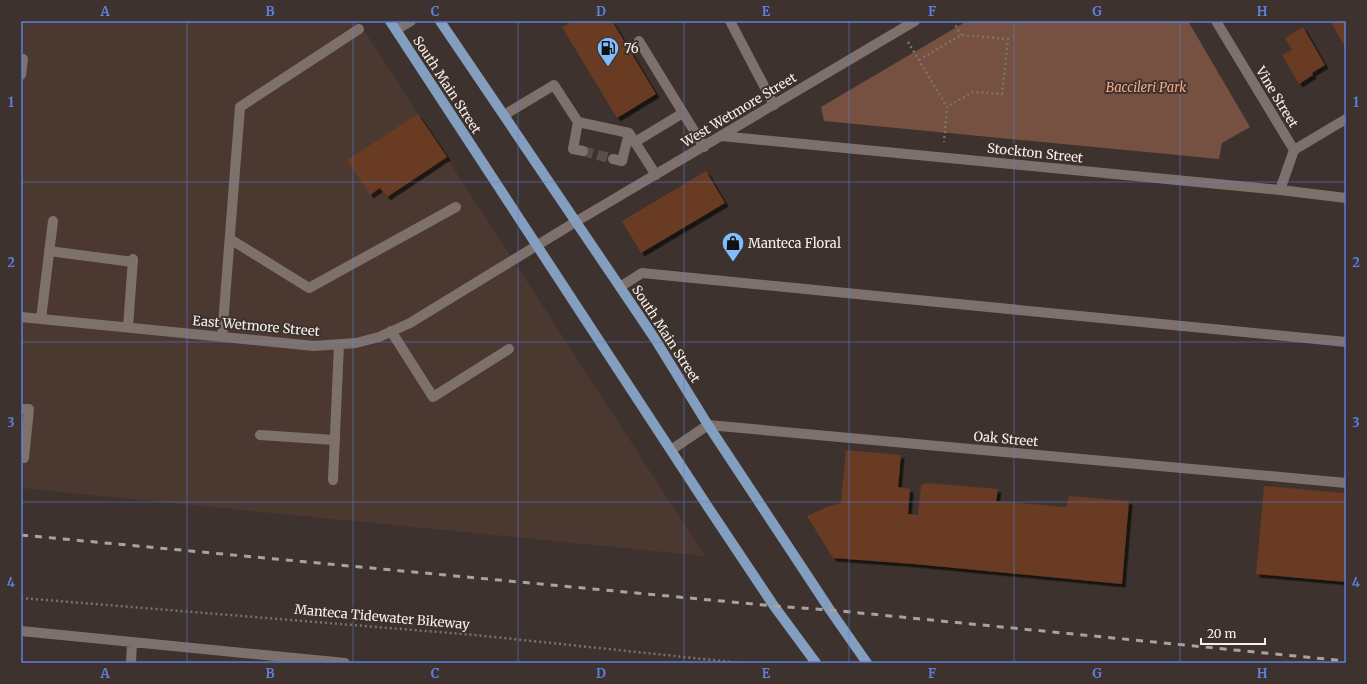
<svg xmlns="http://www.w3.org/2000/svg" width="1367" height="684" viewBox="0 0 1367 684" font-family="Merriweather,serif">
<defs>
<filter id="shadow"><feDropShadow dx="3.5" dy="3.5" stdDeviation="0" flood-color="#0009"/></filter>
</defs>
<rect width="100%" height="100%" fill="#3d322d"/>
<!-- built -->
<path fill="#4b3931" d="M21,21H358L705,556L21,488Z"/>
<!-- green -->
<path fill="#765141" d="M967,21H1188L1250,127L1222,143L1219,159L824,121L821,107Z"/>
<!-- building -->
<path fill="#693a23" filter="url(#shadow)" d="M573,21H612L656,94L617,118L562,27Z
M1330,21H1346V48Z
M1303,27L1325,65L1312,73L1313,75L1299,84L1282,55L1292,50L1285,38Z
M418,114L447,157L387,197L380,188L370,195L347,160Z
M706,171L725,203L641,253L622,221Z
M846,450L901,455L898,487L910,489L908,514L918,515L921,486L926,483L998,489L996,501L1066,507L1069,496L1129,501L1122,584L914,564L833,558L807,516L827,507L841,503Z
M1264,486L1346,493V582L1256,574Z"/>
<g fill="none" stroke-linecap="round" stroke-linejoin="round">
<!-- minor-tunnel -->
<path stroke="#594e4a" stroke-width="10" stroke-dasharray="10 5" stroke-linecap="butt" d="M583,151L613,159"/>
<!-- path -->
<path stroke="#7b726d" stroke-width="2.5" stroke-dasharray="2 3" stroke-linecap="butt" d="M953,21L961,35
M908,42L947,107L944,142
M919,60L961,35L1008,39L1002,94L973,92L947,107
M21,598L475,635L741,663"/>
<!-- minor -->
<path stroke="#7e716c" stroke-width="10" d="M730,21L774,105
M1216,21L1294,150L1280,190
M396,30L411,21
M639,41L704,147
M21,59H23L21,75
M504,115L554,85L578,122L629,133L656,175
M578,122L573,149L583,151
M721,136L1280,190L1346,198
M635,142L683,113
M1294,150L1346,119
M613,159L622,161L629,133
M230,239L309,288L456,207
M49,251L133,262
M620,287L642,273L1346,342
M21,317L314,346L356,343L379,337L410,323L577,221L915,21
M41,319L53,221
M128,327L133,259
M391,331L433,397L509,349
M222,337L240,107L359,29
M21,409H29L24,458
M260,435L335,440
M671,450L708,425L1346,483
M333,480L339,344
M21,631L345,663
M131,663L132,642"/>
<!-- major -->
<path stroke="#839ebf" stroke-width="10" d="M390,21L708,507L774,606L816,663
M440,21L620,287L655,339L708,425L830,610L867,663"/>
<!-- rail -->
<path stroke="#aba29e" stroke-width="3" stroke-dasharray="7 7" stroke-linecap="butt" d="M21,535L774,606L830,610L1346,661"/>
</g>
<!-- grid -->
<path fill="none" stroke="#5e7fde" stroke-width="1" stroke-opacity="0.55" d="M187,21V663M353,21V663M518,21V663M684,21V663M849,21V663M1014,21V663M1180,21V663M21,182H1346M21,342H1346M21,502H1346"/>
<!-- icons -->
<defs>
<g id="fuel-pin" transform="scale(1.15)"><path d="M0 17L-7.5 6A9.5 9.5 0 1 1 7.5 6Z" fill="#82bcfa" stroke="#3d322d"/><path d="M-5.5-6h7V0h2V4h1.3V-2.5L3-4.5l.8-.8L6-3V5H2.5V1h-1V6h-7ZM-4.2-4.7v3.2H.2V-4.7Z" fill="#111"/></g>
<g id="shop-pin" transform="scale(1.15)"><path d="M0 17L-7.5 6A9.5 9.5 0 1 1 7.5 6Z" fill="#82bcfa" stroke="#3d322d"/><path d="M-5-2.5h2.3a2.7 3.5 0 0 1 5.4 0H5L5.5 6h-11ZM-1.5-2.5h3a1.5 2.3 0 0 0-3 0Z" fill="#111"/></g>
</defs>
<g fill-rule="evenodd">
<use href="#fuel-pin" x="608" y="48"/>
<use href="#shop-pin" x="733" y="243"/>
</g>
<g text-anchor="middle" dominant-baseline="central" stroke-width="4" stroke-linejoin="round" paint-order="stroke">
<!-- poi labels -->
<g font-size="13" fill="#f7f0ec" stroke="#3d322d" text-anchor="start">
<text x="624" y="48">76</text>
<text x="748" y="243">Manteca Floral</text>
</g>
<!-- street labels -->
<g font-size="13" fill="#f7f0ec" stroke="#3d322d">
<text transform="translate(447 85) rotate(57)">South Main Street</text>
<text transform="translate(1277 97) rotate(59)">Vine Street</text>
<text transform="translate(739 110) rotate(-31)">West Wetmore Street</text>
<text transform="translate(1035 153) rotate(6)">Stockton Street</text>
<text transform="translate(256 326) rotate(5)">East Wetmore Street</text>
<text transform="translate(666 334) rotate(57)">South Main Street</text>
<text transform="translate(1006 439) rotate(5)">Oak Street</text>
<text transform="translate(382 617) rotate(5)">Manteca Tidewater Bikeway</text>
</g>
<!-- park labels -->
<g font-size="13" font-style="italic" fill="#f7a884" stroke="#3d322d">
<text x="1146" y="87">Baccileri Park</text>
</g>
</g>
<!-- border -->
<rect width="1367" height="684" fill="none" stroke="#3d322d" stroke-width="44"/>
<!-- scale -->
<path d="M1201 638v6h64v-6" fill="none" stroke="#f7f0ec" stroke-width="2"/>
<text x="1207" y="638" font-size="12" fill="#f7f0ec" stroke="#3d322d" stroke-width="3" paint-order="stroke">20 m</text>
<rect x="22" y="22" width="1323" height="640" fill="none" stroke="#5e7fde" stroke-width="1.5"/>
<g font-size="13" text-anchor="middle" font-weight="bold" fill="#5e7fde">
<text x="105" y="16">A</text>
<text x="270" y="16">B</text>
<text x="435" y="16">C</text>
<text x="601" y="16">D</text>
<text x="766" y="16">E</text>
<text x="932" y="16">F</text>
<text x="1097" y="16">G</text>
<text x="1262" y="16">H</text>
<text x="11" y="107">1</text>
<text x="1356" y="107">1</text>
<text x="11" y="267">2</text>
<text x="1356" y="267">2</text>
<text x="11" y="427">3</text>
<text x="1356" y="427">3</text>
<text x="11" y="587">4</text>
<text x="1356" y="587">4</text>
<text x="105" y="678">A</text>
<text x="270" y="678">B</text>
<text x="435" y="678">C</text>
<text x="601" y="678">D</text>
<text x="766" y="678">E</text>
<text x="932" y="678">F</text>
<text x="1097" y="678">G</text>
<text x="1262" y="678">H</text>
</g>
</svg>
